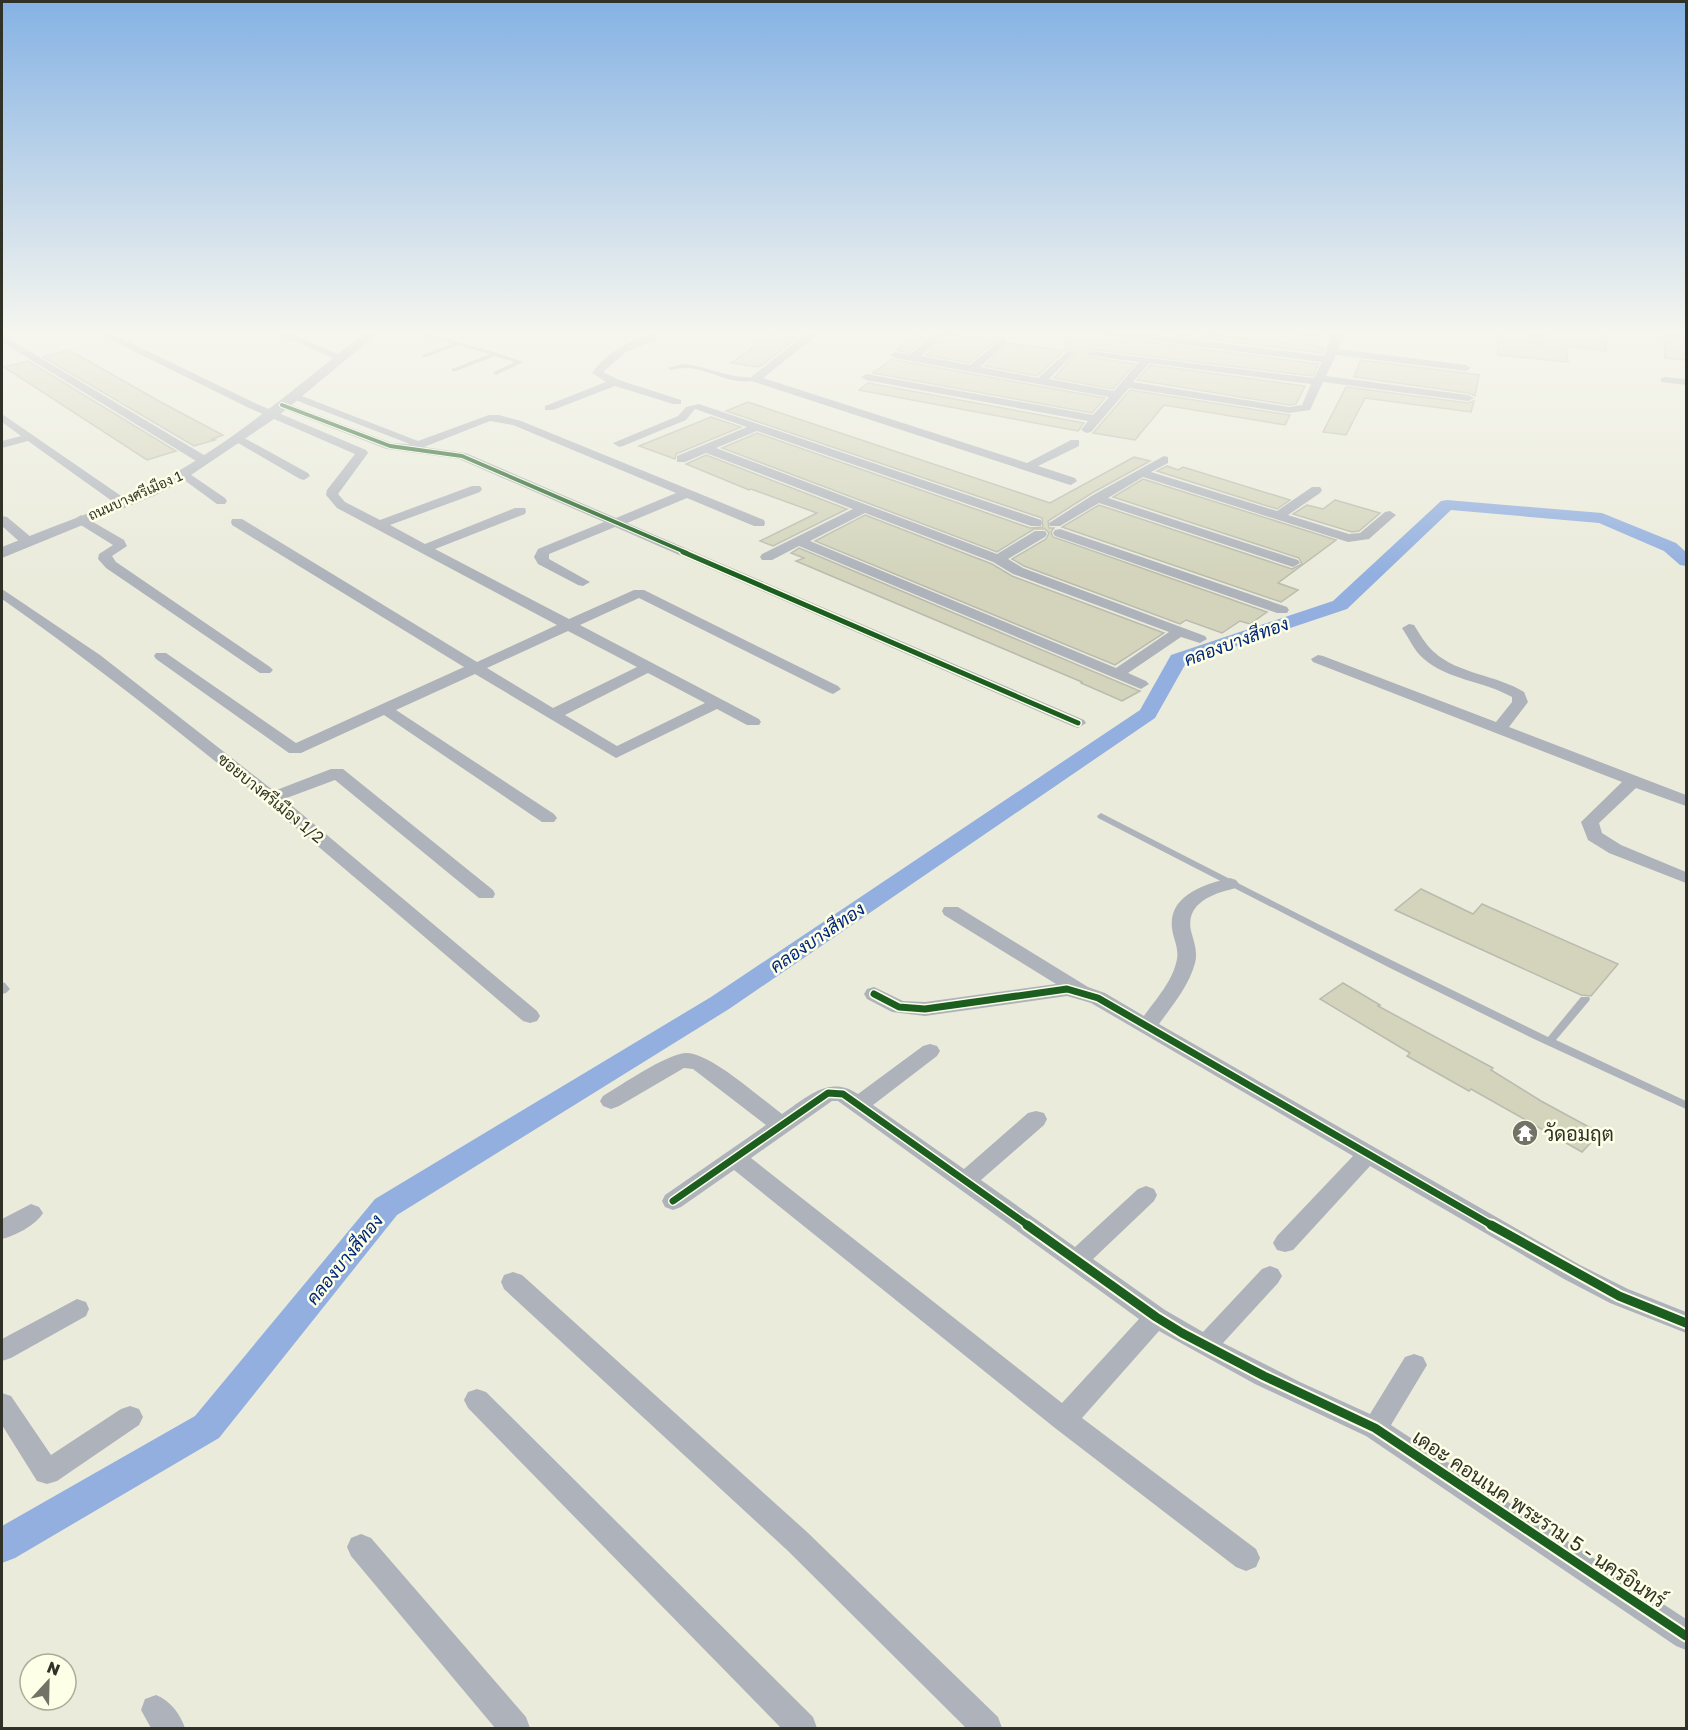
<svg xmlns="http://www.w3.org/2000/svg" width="1688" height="1730" viewBox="0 0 1688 1730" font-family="'Golos Text',Sarabun,sans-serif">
<rect width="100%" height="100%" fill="#eaebdb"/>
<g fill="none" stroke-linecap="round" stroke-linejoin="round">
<!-- canal -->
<path fill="#92afdf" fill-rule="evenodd" d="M1447,500L1602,513L1676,543L1686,552V566L1680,565L1664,551L1599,523L1451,510L1347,609L1186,663L1155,718L729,1009L397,1215L219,1438L15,1558L2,1563V1526L195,1416L375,1199L711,997L1140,710L1171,655L1333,601L1441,501Z"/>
</g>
<!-- building -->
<path fill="#d3d4bb" stroke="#babbae" stroke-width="1.5" d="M774,332H805L762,365L757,367L731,363Z
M916,332H932L909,353L896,350Z
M1066,332H1108L1115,338L1318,364L1313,376L1089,349V357L1135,364L1113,389L1054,378L1076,353L1069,348L1065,350Z
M1152,332H1193L1292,344L1295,334L1319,336L1317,347L1324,348L1322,353Z
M1497,332H1531V342L1533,344H1542L1545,332H1608L1606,351L1566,346L1568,362L1498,355Z
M947,334L997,340L969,363L926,355Z
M1664,338L1686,341V360L1665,358Z
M1008,343L1064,351L1037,376L985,366Z
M69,350L157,400L223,435L212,439L215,440L194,446L43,357Z
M892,359L895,360L1105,398L1092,413L873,373Z
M1361,360L1479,375L1475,396L1468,393L1354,377Z
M28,361L176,451L147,460L4,367Z
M1150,365L1305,386L1296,404L1289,405L1137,380Z
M868,383L1084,423L1078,431L859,390Z
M1346,387L1468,403L1474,401L1471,412L1365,398L1346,435L1323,432Z
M1130,390L1289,415H1290L1285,425L1164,405L1135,440L1093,433Z
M748,402L1050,503L1134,457L1150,461L1092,493L1048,521L1049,528H1054L1051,532L1053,537L1267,612L1250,624L1240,621L1222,633L1186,620L1180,624L1024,566L1012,559L1046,539L1049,533L1045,529H1034L997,552L722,448L757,433L1030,528L1043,527L1042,518L726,411Z
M711,417L741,427L676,454L675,459L639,446Z
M706,455L847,509L773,546L760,541L817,513L751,489L749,490L686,464Z
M1167,466L1178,470L1183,467L1290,500L1277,509L1157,471Z
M1143,479L1336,540L1278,583L1298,590L1281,602L1062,527L1099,505L1292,569L1302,564L1299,558L1113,497Z
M1335,500L1380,513L1359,531L1352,532L1293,514L1307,505L1323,509Z
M865,515L992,564L1012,576L1164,633L1115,665L815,541Z
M799,548L1140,691L1122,701L1081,683L1082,682L796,561L804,558L791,553Z
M1421,889L1473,914L1482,904L1618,964L1591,996L1581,995L1395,910Z
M1343,983L1380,1005L1378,1006L1493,1068L1491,1070L1541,1101L1600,1133L1582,1152L1471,1089L1469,1091L1407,1056L1410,1053L1320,999Z"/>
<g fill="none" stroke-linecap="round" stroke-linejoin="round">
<!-- service -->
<path fill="#aeb3bb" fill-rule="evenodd" d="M412,332H420L497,353L523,362L496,375L493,373L494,372L515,362L495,356L456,371H452V369L490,354L458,345L426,357H422V355L452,344Z
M682,364C707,366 729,379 755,377L758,379C738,387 715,373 696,369C687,367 679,368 671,370L668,368Z
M1101,813L1322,926L1548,1037L1581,997H1589L1590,999L1589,1001L1556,1040L1686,1101V1109L1534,1039L1388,967L1098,818L1097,816Z
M2,982L5,983L10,989L6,993L2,994Z"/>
<!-- minor -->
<path fill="#aeb3bb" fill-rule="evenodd" d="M95,332H108L257,404L366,450L368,453L338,494L345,502L380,520L472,486H480L482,489L480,492L390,525L425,544L515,508H525L526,511L525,514L435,549L569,619L634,590H644L838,686L841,689L833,694L828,692L639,598L580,625L759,719L761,722L759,725H747L717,709L616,758L475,674L396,710L554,814L557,818L554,822H542L384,715L301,753H289L156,659L154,656L156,653H166L296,743L464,667L232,525L231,522L232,519H242L477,662L557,625L337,508L326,495L327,490L355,454L249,408ZM568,631L637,667L553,708L487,668ZM648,673L705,703L617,746L565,715Z
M272,332H286L347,358L346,360H338Z
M809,332H821L763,378L1027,463L1071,440H1079V446L1038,466L1075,478L1077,481L1071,485L1067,484L751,381V377Z
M936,332L945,334L921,356L970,365L1002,339L1006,340V344L980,367L1038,378L1069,350L1074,353L1049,379L1114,391L1139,362L1094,356L1090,355V351L1314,378L1322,362L1115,336L1110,332H1133L1324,356L1332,332H1342L1338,349L1466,365L1471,368L1466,371L1336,355L1326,376L1468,395L1474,398L1468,401L1323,382L1310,410L1289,413L1129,388L1091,432L1087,433L1081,430L1088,421L866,380L861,377L866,374L1093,415L1109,397L895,358L890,355L895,352L910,355ZM1149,363L1311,384L1302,405L1289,407L1133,382Z
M1533,332H1543L1541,342H1533Z
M653,334L658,337L657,339L626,352L603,372L619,380L681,400V404H673L615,386L553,410H545V406L606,382L592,373C607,352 628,341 653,334Z
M2,335L209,458L211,461L205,465L201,464L2,342Z
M1665,377L1686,379V385L1661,382V378Z
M294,393L418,441L489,415H499L521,421L764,520L765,523L764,526H754L687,498L627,523L1084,720L1086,723L1078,728L1072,726L615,527L549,554V559L590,582L583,586L578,585L538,564L534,557L538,549L604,522L459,459L386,449L278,407V403H286L392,443L410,444L290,398V394ZM490,421L513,425L676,493L616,518L466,453L424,447Z
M699,404L1041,520L1042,523L1041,526H1031L757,431L716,448L997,554L1035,531H1045L1047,534L1045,537L1008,559L1023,568L1205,636L1207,639L1200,643L1181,637L1128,673L1146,681L1149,684L1141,689L799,546L772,560H762L760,557L762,554L853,509L706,453L685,462H677V456L747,427L695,409L686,420L623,446L619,447L613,443L678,416L686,407ZM865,513L993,562L1013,574L1169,632L1116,668L810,541Z
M2,414L127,500L129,503L127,506H119L28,441L2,448V441L21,436L2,422Z
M237,434L308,473L310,476L304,480L300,479L233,440L231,438Z
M1164,456L1168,457V463L1151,472L1277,511L1312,487H1320L1322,490L1320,493L1288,515L1349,534L1360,533L1385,512L1390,511L1396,515L1369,539L1348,542L1143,477L1108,498L1298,560L1300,563L1293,567L1099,503L1060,526H1050L1049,523L1093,495Z
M184,470L225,498L227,501L225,504H217L180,477L178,474Z
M81,515L124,540L127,546L112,556L116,562L270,667L273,670L270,673H260L106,568L98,559L99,554L113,545L76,522L75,519Z
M2,516L7,517L32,538L34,541L32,544H22L2,526Z
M1060,529L1287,607L1289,610L1287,613H1277L1055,536L1053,533L1055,530Z
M2,589L100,655L274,791L331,769H343L493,890L495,894L493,898H479L335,780L284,799L537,1011L540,1016L537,1021L530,1023L523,1021C353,876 185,728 2,599Z
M1409,624L1414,625C1420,634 1425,644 1434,652C1458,674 1497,675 1524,692L1528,702L1509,727L1686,795V806L1636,788L1599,823L1602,833L1621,845L1686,872V883L1609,853L1588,840L1581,822L1622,782L1313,662L1311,659L1318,655L1323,656L1496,722L1512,702V697C1484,681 1448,680 1424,659C1414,651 1409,638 1402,628Z
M1230,878L1236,880L1239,884L1236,888C1215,893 1185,902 1191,931C1194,942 1198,952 1195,963C1189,986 1172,1006 1159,1024L1580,1265L1628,1289L1686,1312V1333L1610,1303L1564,1279L1370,1166L1293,1250L1285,1252L1277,1250L1273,1243L1277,1236L1353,1156L1091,1003L1067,996L925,1016L892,1012L867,999L864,994L867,989L874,987L903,1001L925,1002L1056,984L944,915L942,911L944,907H958L1088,987L1105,993L1144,1016C1156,999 1173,981 1177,959C1179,948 1173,938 1172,928C1168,895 1206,884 1230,878Z
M930,1044L937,1046L940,1051L937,1056L873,1105L964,1169L1028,1113L1036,1111L1044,1113L1047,1119L1044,1125L981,1180L1075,1247L1138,1189L1146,1186L1154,1189L1157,1195L1154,1201L1093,1259L1165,1310L1203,1332L1262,1269L1270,1266L1278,1269L1282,1276L1278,1283L1223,1343L1300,1382L1370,1414L1405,1357L1414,1354L1423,1357L1427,1365L1391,1425L1686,1619V1650L1676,1646L1366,1436L1255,1384L1159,1331L1082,1418L1256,1549L1260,1558L1256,1567L1246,1571L1236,1567L1055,1428L734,1170L681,1207L673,1210L665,1207L662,1201L665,1195L766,1125L693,1069L684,1068L619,1106L611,1109L603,1106L600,1101L603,1096C623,1084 665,1055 685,1053C709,1051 761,1099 782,1114C806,1098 829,1074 858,1094L923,1046ZM832,1101H838L1139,1319L1062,1403L751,1158Z
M31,1204L39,1207L43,1213C36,1225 15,1236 2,1239V1219Z
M513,1272L522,1275L807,1532L998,1717L1002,1728H966L787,1550L504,1289L501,1282L504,1275Z
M77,1299L86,1302L89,1309L86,1316L11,1358L2,1361V1339Z
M477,1389L486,1392L813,1717L817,1728H781L468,1408L464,1400L468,1392Z
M2,1393L11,1396L51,1455L121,1409L130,1406L139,1409L143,1417L139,1425L57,1481L47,1484L37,1481L2,1425Z
M361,1534L371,1538L526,1717L530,1728H495L351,1556L347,1547L351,1538Z
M156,1695C171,1701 180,1714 185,1728H151L141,1710L145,1699Z"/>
<!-- tertiary -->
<path fill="#aeb3bb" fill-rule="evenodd" d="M365,332H379L277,417L182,481L156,495L2,558V547C57,524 117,505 170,476C239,437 304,381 365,332Z
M1659,332H1686V339L1665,336Z"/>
<!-- cycleway-far3 casing -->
<g stroke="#fdffe7" stroke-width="6">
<path id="cycleway-far3" d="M282,405L390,446L462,456L687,553"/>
</g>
<!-- cycleway-far2 casing -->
<g stroke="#fdffe7" stroke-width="8">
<path id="cycleway-far2" d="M683,552L1078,723"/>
</g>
<!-- cycleway-far1 casing -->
<g stroke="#fdffe7" stroke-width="10">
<path id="cycleway-far1" d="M874,994L899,1007L925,1009L1067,989L1098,998L1493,1226
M673,1201L828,1093L843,1094L1029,1226"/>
</g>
<!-- cycleway casing -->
<g stroke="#fdffe7" stroke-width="13">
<path id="cycleway" d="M1027,1225L1156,1317L1182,1333L1264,1376L1375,1428L1686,1636
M1491,1225L1619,1296L1686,1323"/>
</g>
<!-- cycleway-far3 -->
<use href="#cycleway-far3" stroke="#1b5e20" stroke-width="4"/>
<!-- cycleway-far2 -->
<use href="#cycleway-far2" stroke="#1b5e20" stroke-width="5"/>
<!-- cycleway-far1 -->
<use href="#cycleway-far1" stroke="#1b5e20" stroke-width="7"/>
<!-- cycleway -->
<use href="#cycleway" stroke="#1b5e20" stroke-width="9"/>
</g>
<!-- sky -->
<linearGradient id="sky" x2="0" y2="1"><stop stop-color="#85b2e4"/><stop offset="0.58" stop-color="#f6f6ef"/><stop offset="1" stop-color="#f6f6ef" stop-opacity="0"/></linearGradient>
<rect width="1688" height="574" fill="url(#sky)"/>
<!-- icons -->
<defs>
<g id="temple-disc" transform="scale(1.35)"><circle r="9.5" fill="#727366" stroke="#fdffe7"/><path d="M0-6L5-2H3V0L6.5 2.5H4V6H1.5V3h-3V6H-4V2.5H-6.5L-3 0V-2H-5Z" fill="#fff"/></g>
</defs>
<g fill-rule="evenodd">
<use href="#temple-disc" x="1525" y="1133"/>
</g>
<g text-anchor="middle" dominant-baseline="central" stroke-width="5" stroke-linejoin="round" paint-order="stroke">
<!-- far-street labels -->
<g font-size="14" fill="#313227" stroke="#fdffe7">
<text transform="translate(135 495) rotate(-24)">ถนนบางศรีเมือง 1</text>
</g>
<!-- street labels -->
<g font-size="16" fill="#313227" stroke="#fdffe7">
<text transform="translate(271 798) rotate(39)">ซอยบางศรีเมือง 1/2</text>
</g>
<!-- water labels -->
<g font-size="18" font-style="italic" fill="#00267c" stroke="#fdffe7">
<text transform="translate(1236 641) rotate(-20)">คลองบางสีทอง</text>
<text transform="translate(817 937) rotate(-34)">คลองบางสีทอง</text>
<text transform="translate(344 1259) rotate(-51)">คลองบางสีทอง</text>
</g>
<!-- near-poi labels -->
<g font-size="20" fill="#313227" stroke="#fdffe7" text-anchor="start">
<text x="1544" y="1133">วัดอมฤต</text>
</g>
<!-- near-street labels -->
<g font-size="20" fill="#313227" stroke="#fdffe7">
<text transform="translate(1540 1518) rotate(34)">เดอะ คอนเนค พระราม 5 - นครอินทร์</text>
</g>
</g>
<!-- border -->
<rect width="1688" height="1730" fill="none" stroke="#313227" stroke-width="6"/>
<!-- north arrow -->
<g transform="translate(48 1682) rotate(22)"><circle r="28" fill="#fdffe7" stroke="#abad9a" stroke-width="1.5"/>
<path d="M0-4.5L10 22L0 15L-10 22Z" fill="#727366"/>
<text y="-9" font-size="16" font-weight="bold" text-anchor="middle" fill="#313227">N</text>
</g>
</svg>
